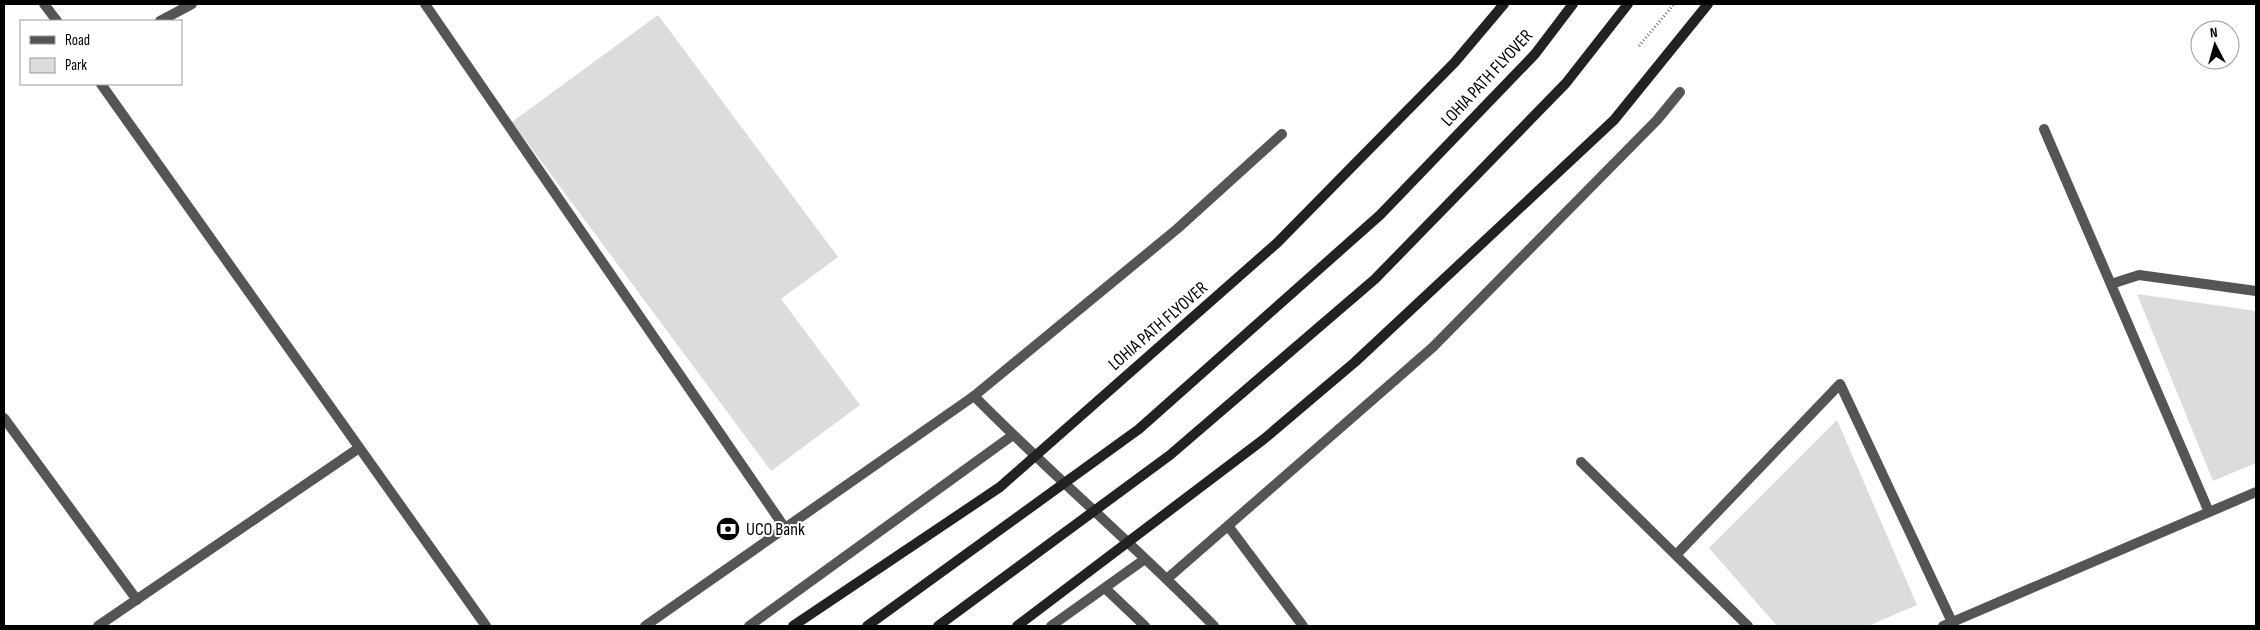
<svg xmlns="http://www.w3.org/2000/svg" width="2260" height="630" viewBox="0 0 2260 630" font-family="'Sofia Sans Condensed',sans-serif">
<rect width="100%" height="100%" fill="#fff"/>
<!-- green -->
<path fill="#dcdcdc" d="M658,15L838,257L781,299L860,405L771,471L512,122Z
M2137,294L2256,311V463L2213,481Z
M1837,420L1917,605L1868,626H1777L1709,548Z"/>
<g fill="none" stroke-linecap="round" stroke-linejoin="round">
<!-- path -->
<path stroke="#777" stroke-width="3" stroke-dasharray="1 2.5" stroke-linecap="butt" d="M1639,46L1674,4"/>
<!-- minor -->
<path stroke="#555" stroke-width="10" d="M44,4L57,21
M425,4L785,528
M160,21L192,4
M101,84L486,626
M2044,129L2209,512
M2111,284L2139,275L2256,291
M4,418L137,600
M1581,462L1748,626
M1229,527L1303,626
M1676,555L1840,384L1952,622
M1168,578L1433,347L1657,120L1680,92
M1105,588L1145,626
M98,626L359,448
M645,626L974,396L1177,229L1282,134
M1943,626L2256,492"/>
<!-- tertiary -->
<path stroke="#555" stroke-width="10" d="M974,396C1052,475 1137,547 1214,626
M749,626L1013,435
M1051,626L1145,559"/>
<!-- secondary-bridge -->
<path stroke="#222" stroke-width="10" d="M793,626L1000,487L1277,243L1455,62L1504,4
M867,626L1139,429L1380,215L1535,54L1573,4
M938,626L1170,455L1375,279L1566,83L1628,4
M1017,626L1264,439L1355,362L1614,120L1708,4"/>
</g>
<!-- icons -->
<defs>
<g id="bank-disc" transform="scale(1.25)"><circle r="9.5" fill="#000" stroke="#fff"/><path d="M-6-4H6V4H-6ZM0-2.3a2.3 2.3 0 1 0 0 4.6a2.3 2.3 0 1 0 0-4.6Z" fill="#fff"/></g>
</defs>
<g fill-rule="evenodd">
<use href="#bank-disc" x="728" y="529"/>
</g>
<g text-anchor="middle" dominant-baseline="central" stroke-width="4" stroke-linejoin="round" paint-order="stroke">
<!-- street labels -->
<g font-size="18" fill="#000" stroke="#fff">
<text transform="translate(1487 78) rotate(-47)">LOHIA PATH FLYOVER</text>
<text transform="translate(1158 326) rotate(-41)">LOHIA PATH FLYOVER</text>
</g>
<!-- poi labels -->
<g font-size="18" fill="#000" stroke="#fff" text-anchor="start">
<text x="746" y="529">UCO Bank</text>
</g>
</g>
<!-- border -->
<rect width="2260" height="630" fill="none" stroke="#000000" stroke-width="10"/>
<!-- legend -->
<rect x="20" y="20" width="162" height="65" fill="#ffffff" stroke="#999999"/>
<rect x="30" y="36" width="25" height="8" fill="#555555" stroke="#999999"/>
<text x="65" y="45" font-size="15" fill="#000000">Road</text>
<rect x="30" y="58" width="25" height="15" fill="#dcdcdc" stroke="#999999"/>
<text x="65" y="70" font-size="15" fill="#000000">Park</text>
<!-- north arrow -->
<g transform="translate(2215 45) rotate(354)"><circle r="24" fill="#ffffff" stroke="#999999"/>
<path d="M0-4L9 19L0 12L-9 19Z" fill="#000000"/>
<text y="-8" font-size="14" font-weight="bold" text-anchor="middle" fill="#000000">N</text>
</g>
</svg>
